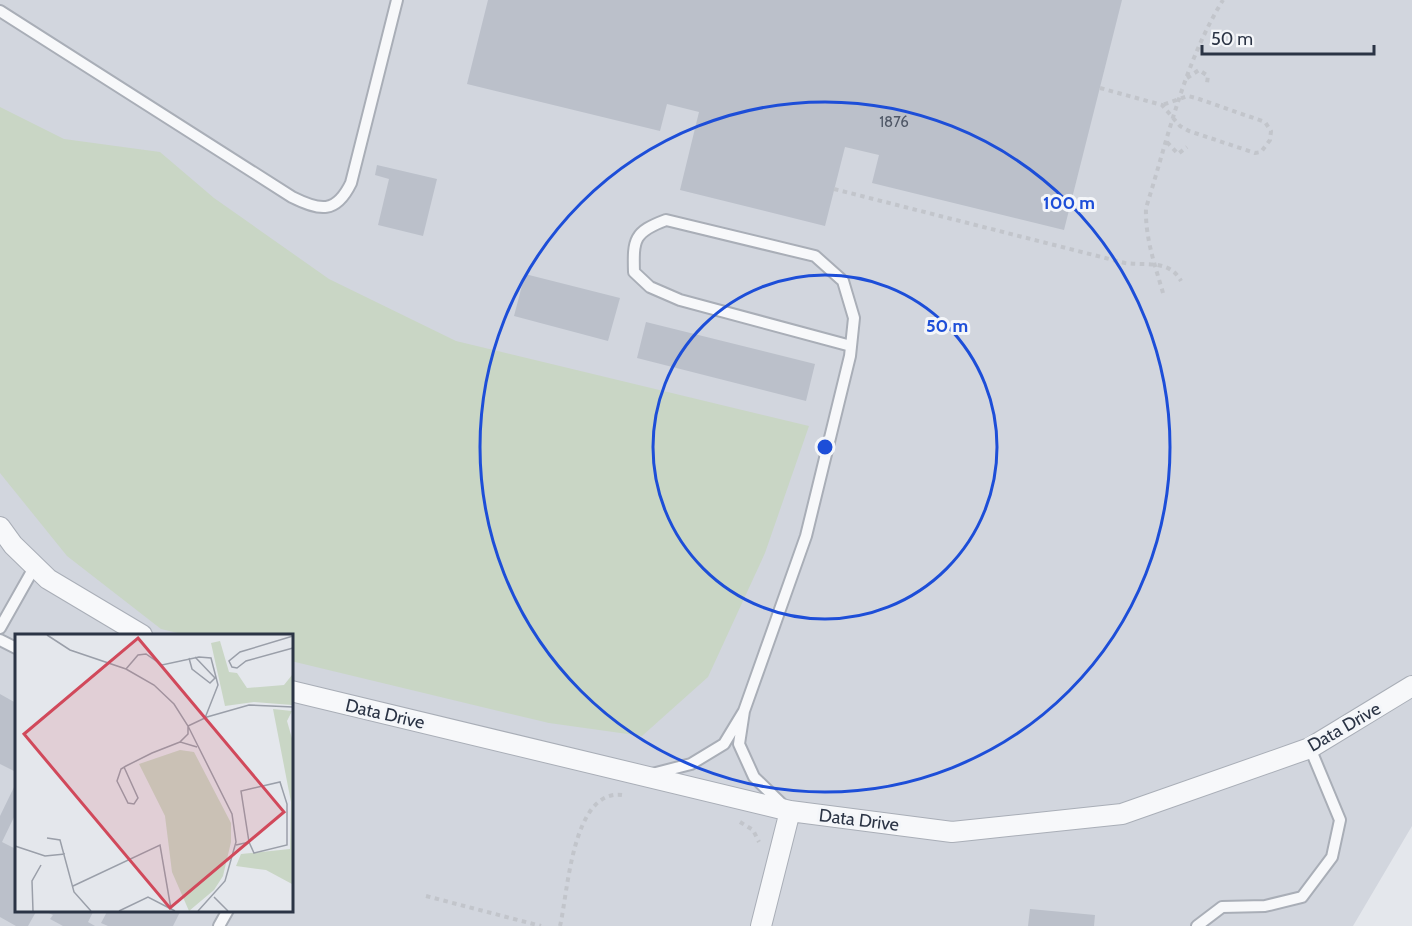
<svg xmlns="http://www.w3.org/2000/svg" width="1412" height="926" viewBox="0 0 1412 926" font-family="Cabin,sans-serif">
<rect width="100%" height="100%" fill="#e4e7ec"/>
<!-- built -->
<path fill="#d2d6de" fill-rule="evenodd" d="M0,0H1412V826L1353,926H0ZM16,635H291V910H16Z"/>
<!-- green -->
<path fill="#c9d6c5" d="M0,107L64,139L160,152L214,198L329,279L456,341L809,426L765,553L708,677L642,736L549,723L291,661V635H186L161,629L67,556L0,473Z"/>
<!-- building -->
<path fill="#bbc0ca" d="M488,0H1122L1064,230L872,183L879,155L845,147L825,226L680,190L699,112L667,104L660,131L467,84Z
M377,165L437,179L423,236L378,225L389,179L375,175Z
M525,274L620,298L608,341L514,316Z
M646,322L815,364L806,401L637,358Z
M0,694L16,703V772L0,764Z
M16,783V813L2,842L16,849V910H37L28,926H16L0,917V816Z
M1030,909L1095,915L1094,926H1028Z
M42,910H94L88,922L95,926H63L50,919L53,915Z
M108,910H181L173,926H108L101,923Z"/>
<g fill="none" stroke-linecap="round" stroke-linejoin="round">
<!-- lane casing -->
<g stroke="#a9aeb7" stroke-width="14">
<path id="lane" d="M0,11L292,197C320,211 336,214 351,183L397,0
M0,628L35,566
M0,640L16,648
M744,711L806,536L850,356L854,318L843,281L815,256L666,220C634,232 633,239 634,272L650,287L680,300L851,346
M652,774L691,764L724,744L744,711L739,744L754,777L785,807
M219,926L228,910
M1197,926L1222,907L1265,906L1302,897L1332,857L1340,820L1310,748"/>
</g>
<!-- street casing -->
<g stroke="#a9aeb7" stroke-width="22">
<path id="street" d="M0,527L13,545L48,579L142,635
M291,691L790,811L952,832L1122,814L1310,748L1412,686
M761,926L790,811"/>
</g>
<!-- path -->
<path stroke="#c2c5cb" stroke-width="4" stroke-dasharray="4.5 4.5" stroke-linecap="butt" d="M1187,78L1199,70L1208,76L1207,83
M1100,88L1162,105L1180,126L1189,131L1255,153L1261,152L1270,140L1271,131L1265,122L1196,98L1188,96L1162,105
M1167,142L1178,154L1187,147
M834,189L1125,263C1146,266 1169,259 1181,281
M1163,293C1155,265 1145,238 1146,208C1168,138 1184,63 1223,0
M740,822L753,830L759,842
M426,896L541,926
M560,926C568,893 572,789 622,795"/>
<!-- lane -->
<use href="#lane" stroke="#f7f8fa" stroke-width="10"/>
<!-- street -->
<use href="#street" stroke="#f7f8fa" stroke-width="20"/>
</g>
<!-- distance rings -->
<g fill="none" stroke="#1d4ed8" stroke-width="3">
<circle cx="825" cy="447" r="172"/>
<circle cx="825" cy="447" r="345"/>
</g>
<g text-anchor="middle" dominant-baseline="central" stroke-width="6" stroke-linejoin="round" paint-order="stroke">
<!-- number labels -->
<g font-size="15" fill="#4f5766">
<text x="894" y="122">1876</text>
</g>
<!-- street labels -->
<g font-size="18" fill="#2b3445" stroke="#f4f6f9">
<text transform="translate(385 714) rotate(13)">Data Drive</text>
<text transform="translate(1344 727) rotate(-30)">Data Drive</text>
<text transform="translate(859 820) rotate(7)">Data Drive</text>
</g>
</g>
<!-- overview -->
<g transform="translate(15 634)">
<rect width="278" height="278" fill="#e4e7ec"/>
<path d="M205,7L214,38L222,39L232,54L269,51L277,41V71L239,68L210,72L196,9ZM258,75L277,77L272,87L278,108L277,250L251,236L221,232L226,220L275,215L276,168ZM165,116L179,118L216,189V208L208,242L199,256L174,277L157,238L150,182L124,130Z" fill="#c9d6c5"/>
<path fill="none" stroke="#9a9fa9" stroke-width="1.5" d="M32,1L55,16L111,35L139,51L159,70L173,92L217,180L221,208L210,247L183,277M278,2L225,18L214,27L217,33L222,34L231,27L278,14M174,24L177,35L195,49L200,44L180,23M111,35L123,21L131,20L147,31L184,23L196,24L203,51L190,84M182,113L165,108L173,100V92L192,83L234,71L278,73M109,133L123,164L119,170L113,169L102,147L106,135L111,132L137,119L165,108M32,204L45,206L59,258L76,277M221,211L234,208L239,219L272,211V170L265,148L226,157L234,208M0,212L30,222L50,220M58,252L145,211L156,275M199,263L213,277M18,277L17,247L26,231M104,277L133,263L160,277"/>
<path fill="#d1495b" fill-opacity="0.15" stroke="#d1495b" stroke-width="3" d="M123,4L269,178L155,274L9,100Z"/>
<rect width="278" height="278" fill="none" stroke="#2b3445" stroke-width="3"/>
</g>
<circle cx="825" cy="447" r="9" fill="#1d4ed8" stroke="#f4f6f9" stroke-width="3"/>
<g font-size="18" text-anchor="middle" font-weight="bold" fill="#1d4ed8" stroke="#f4f6f9" stroke-width="6" stroke-linejoin="round" paint-order="stroke">
<text x="1069" y="209">100 m</text>
<text x="947" y="332">50 m</text>
</g>
<!-- scale -->
<path d="M1202 45v9h172v-9" fill="none" stroke="#2b3445" stroke-width="3"/>
<text x="1211" y="45" font-size="18" fill="#2b3445" stroke="#f4f6f9" stroke-width="4.5" paint-order="stroke">50 m</text>
</svg>
